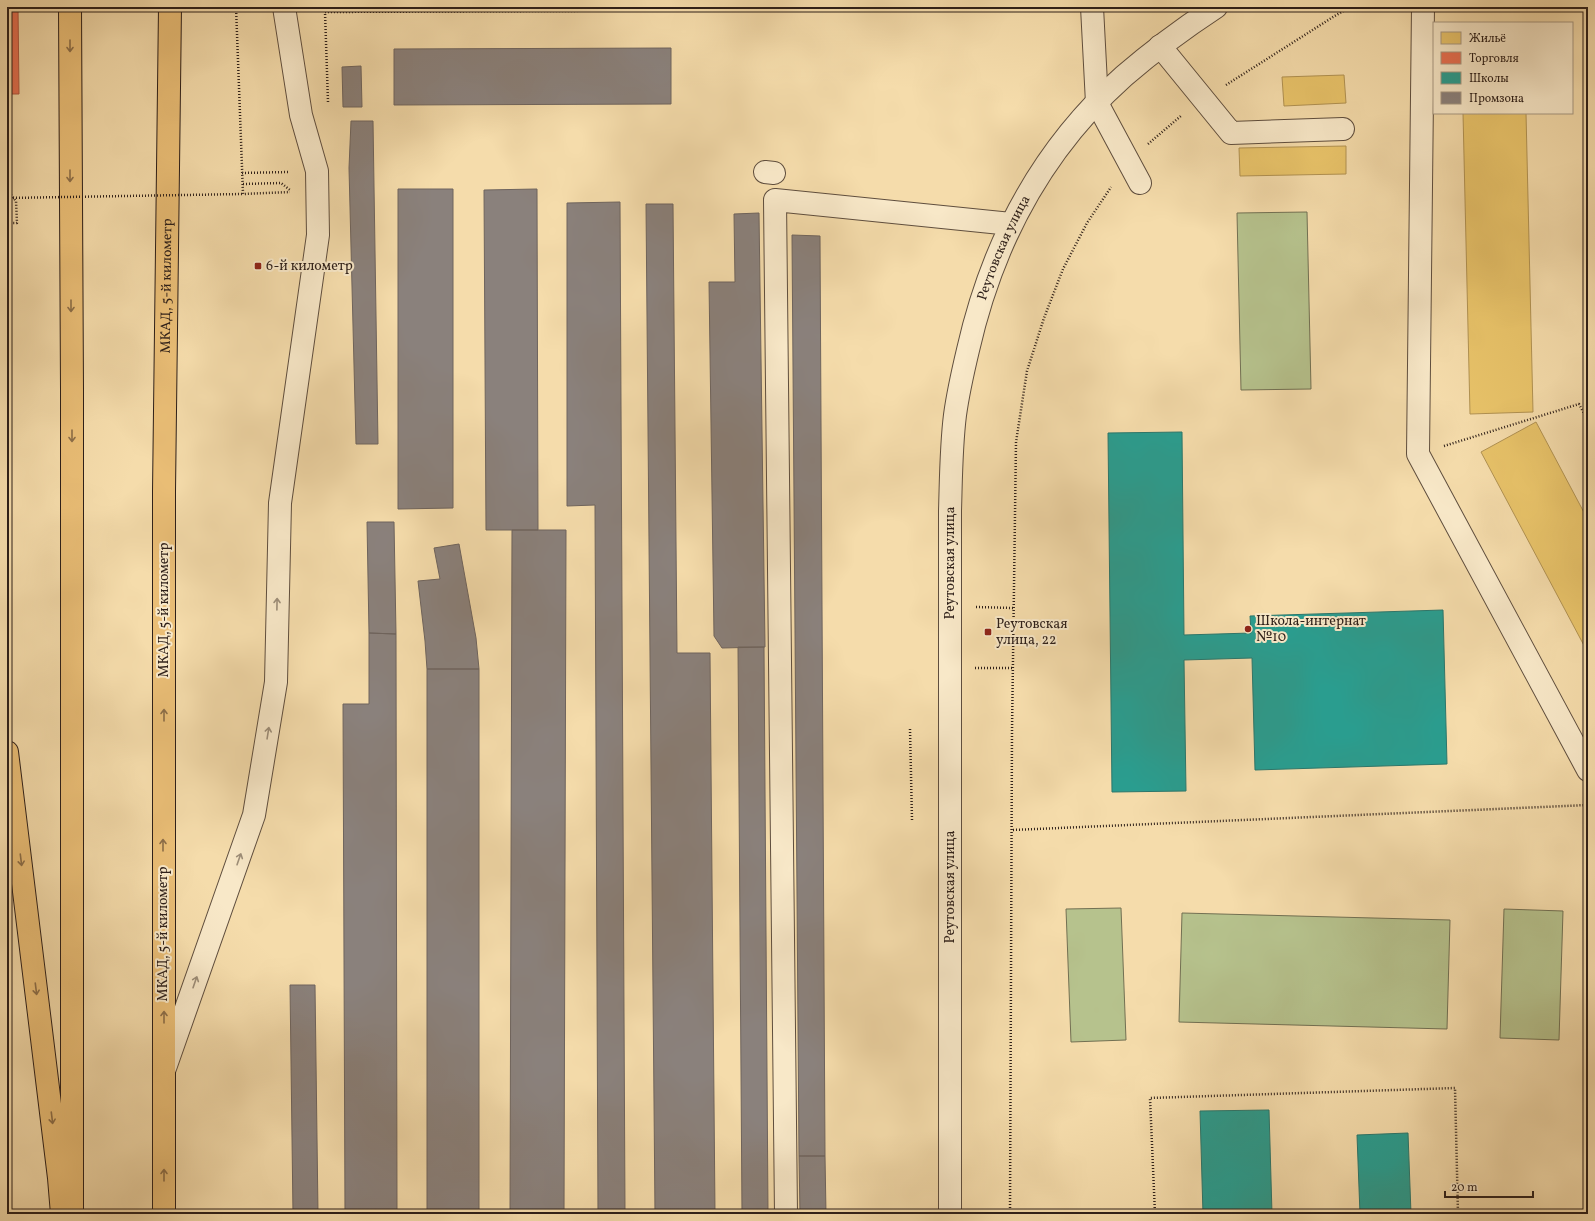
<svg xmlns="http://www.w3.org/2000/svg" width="1595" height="1221" viewBox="0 0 1595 1221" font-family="Vollkorn,serif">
<rect width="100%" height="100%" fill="#f5dcab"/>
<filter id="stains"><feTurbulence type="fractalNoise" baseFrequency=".005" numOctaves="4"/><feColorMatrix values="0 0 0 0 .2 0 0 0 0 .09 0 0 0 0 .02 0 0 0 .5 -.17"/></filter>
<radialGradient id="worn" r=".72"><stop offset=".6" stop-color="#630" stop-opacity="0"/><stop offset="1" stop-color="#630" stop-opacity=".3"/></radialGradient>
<!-- green -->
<path fill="#b6c28d" stroke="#727053" d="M1307,212L1311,389L1241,390L1237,213Z
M1121,908L1126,1040L1071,1042L1066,909Z
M1504,909L1563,911L1559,1040L1500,1038Z
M1182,913L1450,920L1447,1029L1179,1022Z"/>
<!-- homes -->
<path fill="#e9c46a" stroke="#b19252" d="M1344,75L1346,103L1284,106L1282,77Z
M1463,113H1526L1533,412L1470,414Z
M1346,146V174L1240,176L1239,148Z
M1536,422L1588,520V653L1481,452Z"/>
<!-- shops -->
<path fill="#e76f51" stroke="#af5740" d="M7,7H18L19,94H7Z"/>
<!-- schools -->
<path fill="#2a9d8f" stroke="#2b776c" d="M1182,432L1184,635L1251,633L1250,616L1443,610L1447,764L1255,770L1252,658L1184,660L1186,791L1112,792L1108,433Z
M1269,1110L1272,1214H1203L1200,1111Z
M1408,1133L1411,1214H1360L1357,1135Z"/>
<!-- industry -->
<path fill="#8a817c" stroke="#6e645e" d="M671,48V104L394,105V49Z
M361,66L362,107H343L342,67Z
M351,121H373L378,444H356L349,168Z
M398,189H453V508L398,509Z
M537,189L538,530H486L484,190Z
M620,202L625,1214H598L595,505L567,506V203Z
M646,204H673L677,653H710L715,1214H655Z
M759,213L765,647L722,648L714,636L709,282H735L734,214Z
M792,235L820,236L825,1156H799Z
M367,522H394L396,634L369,633Z
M512,530H566L564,1214H510Z
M459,544L476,638L479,669H427L425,641L418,581L440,579L434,548Z
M369,633L396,634L397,1214H345L343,704H369Z
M738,647H764L768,1214H742Z
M427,669H479V1214H427Z
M290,985H315L318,1214H293Z
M799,1156H825L826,1214H800Z"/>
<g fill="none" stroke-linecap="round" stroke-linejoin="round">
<!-- minor casing -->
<g stroke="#5f4e3e" stroke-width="24">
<g id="minor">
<path d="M1092,7L1097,103L1140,183"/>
<path d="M1423,7L1418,454L1588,770"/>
<path d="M1160,46L1231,133L1343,129"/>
<path d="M765,172L774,173"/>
<path d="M165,1068L254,815L276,682L280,503L318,235L317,171L301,115L284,7"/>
<path d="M786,1214L775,200L1011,224"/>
<path id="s1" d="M950,1214V511C951,479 951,447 955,415C958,393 963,371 968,350C992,244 1042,149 1124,76C1153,51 1184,28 1216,7"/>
</g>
</g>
<!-- major casing -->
<g stroke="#2d1f19" stroke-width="24">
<path id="major" d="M7,752L59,1178L62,1214"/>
</g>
<!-- highway casing -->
<g stroke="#2d1f19" stroke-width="24">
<g id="highway">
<path d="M70,7L72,389V1214"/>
<path id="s2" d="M164,1214V491L170,7"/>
</g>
</g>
<!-- path -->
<path stroke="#2d1f19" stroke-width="2.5" stroke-dasharray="1 2" stroke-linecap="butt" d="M236,7L243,194L290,192
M1226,85L1333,17L1350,7
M328,102L325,12L774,10
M1148,144L1182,115
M242,173L289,172
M243,184L281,183L290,190
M7,190L16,201L17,223H7
M7,336V369
M1444,446L1579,404L1588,421
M976,607L1013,608
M975,668H1013
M910,729L912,820
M1013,830L1588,805
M1010,1214L1012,731L1016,442L1027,371L1044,318L1063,269L1087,223L1111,187
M1155,1214L1150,1098L1455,1088L1458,1214"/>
<!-- minor -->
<use href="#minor" stroke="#f8e8c8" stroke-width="22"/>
<!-- major -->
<use href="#major" stroke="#eabe76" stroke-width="22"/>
<!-- highway -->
<use href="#highway" stroke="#eabe76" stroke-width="22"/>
<!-- path-bridge -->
<path stroke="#2d1f19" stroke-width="2.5" stroke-dasharray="1 2" stroke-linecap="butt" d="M7,198L243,194"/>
</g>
<!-- one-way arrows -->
<defs><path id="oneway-shaft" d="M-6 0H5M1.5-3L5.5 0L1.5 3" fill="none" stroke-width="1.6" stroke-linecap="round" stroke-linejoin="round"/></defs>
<g stroke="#8c6e48">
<use href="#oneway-shaft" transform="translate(70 46) rotate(90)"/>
<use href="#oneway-shaft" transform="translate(70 176) rotate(90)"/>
<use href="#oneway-shaft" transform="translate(71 306) rotate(90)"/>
<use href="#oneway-shaft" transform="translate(72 436) rotate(90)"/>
<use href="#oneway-shaft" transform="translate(164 715) rotate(-90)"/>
<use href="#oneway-shaft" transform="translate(163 845) rotate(-90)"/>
<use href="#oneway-shaft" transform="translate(21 860) rotate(83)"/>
<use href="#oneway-shaft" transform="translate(36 989) rotate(83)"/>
<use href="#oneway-shaft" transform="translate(164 1017) rotate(-90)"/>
<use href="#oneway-shaft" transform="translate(52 1118) rotate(83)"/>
<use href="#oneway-shaft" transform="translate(164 1175) rotate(-90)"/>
</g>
<g stroke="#9d8e79">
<use href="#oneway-shaft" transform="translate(277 604) rotate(-89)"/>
<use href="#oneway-shaft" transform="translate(268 733) rotate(-81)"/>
<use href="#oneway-shaft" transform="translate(239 859) rotate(-71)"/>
<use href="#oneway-shaft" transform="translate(195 982) rotate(-71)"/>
</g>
<!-- markers -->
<g fill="#8f2418" stroke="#f8e8c8" stroke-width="1.5">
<rect x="254" y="262" width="8" height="8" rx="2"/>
<circle cx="1248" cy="629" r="4"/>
<rect x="984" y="628" width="8" height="8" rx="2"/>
</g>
<g text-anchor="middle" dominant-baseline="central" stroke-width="4" stroke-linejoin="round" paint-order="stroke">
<!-- street labels -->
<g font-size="14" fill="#2d1f19" stroke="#f8e8c8">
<text stroke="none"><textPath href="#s1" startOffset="974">Реутовская улица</textPath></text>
<text stroke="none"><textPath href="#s2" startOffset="928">МКАД, 5-й километр</textPath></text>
<text stroke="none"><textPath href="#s1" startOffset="651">Реутовская улица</textPath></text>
<text transform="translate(164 610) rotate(-90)">МКАД, 5-й километр</text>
<text transform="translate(950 887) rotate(-90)">Реутовская улица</text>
<text transform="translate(163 934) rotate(-90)">МКАД, 5-й километр</text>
</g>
<!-- poi labels -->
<g font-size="14" fill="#2d1f19" stroke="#f8e8c8" text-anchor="start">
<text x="266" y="266">6-й километр</text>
<text x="1256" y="621">Школа-интернат<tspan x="1256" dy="16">№10</tspan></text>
<text x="996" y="624">Реутовская<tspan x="996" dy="16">улица, 22</tspan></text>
</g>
</g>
<!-- margin -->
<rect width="1595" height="1221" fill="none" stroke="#f5dcab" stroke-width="24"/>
<rect x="8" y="8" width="1579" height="1205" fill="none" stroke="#2d1f19" stroke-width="2"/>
<rect x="12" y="12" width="1571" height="1197" fill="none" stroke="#2d1f19"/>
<!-- legend -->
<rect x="1433" y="22" width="140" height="92" fill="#f8e8c8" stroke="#a79882"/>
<rect x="1441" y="32" width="20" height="12" fill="#e9c46a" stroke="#a79882"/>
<text x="1469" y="42" font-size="12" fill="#2d1f19">Жильё</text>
<rect x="1441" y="52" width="20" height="12" fill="#e76f51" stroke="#a79882"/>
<text x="1469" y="62" font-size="12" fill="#2d1f19">Торговля</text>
<rect x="1441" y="72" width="20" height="12" fill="#2a9d8f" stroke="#a79882"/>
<text x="1469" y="82" font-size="12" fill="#2d1f19">Школы</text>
<rect x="1441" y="92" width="20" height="12" fill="#8a817c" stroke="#a79882"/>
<text x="1469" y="102" font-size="12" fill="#2d1f19">Промзона</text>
<!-- scale -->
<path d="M1445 1191v6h88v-6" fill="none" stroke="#2d1f19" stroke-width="2"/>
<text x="1451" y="1191" font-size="12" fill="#2d1f19" stroke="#f8e8c8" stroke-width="3" paint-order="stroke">20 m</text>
<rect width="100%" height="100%" filter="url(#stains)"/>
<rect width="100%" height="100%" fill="url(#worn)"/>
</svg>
